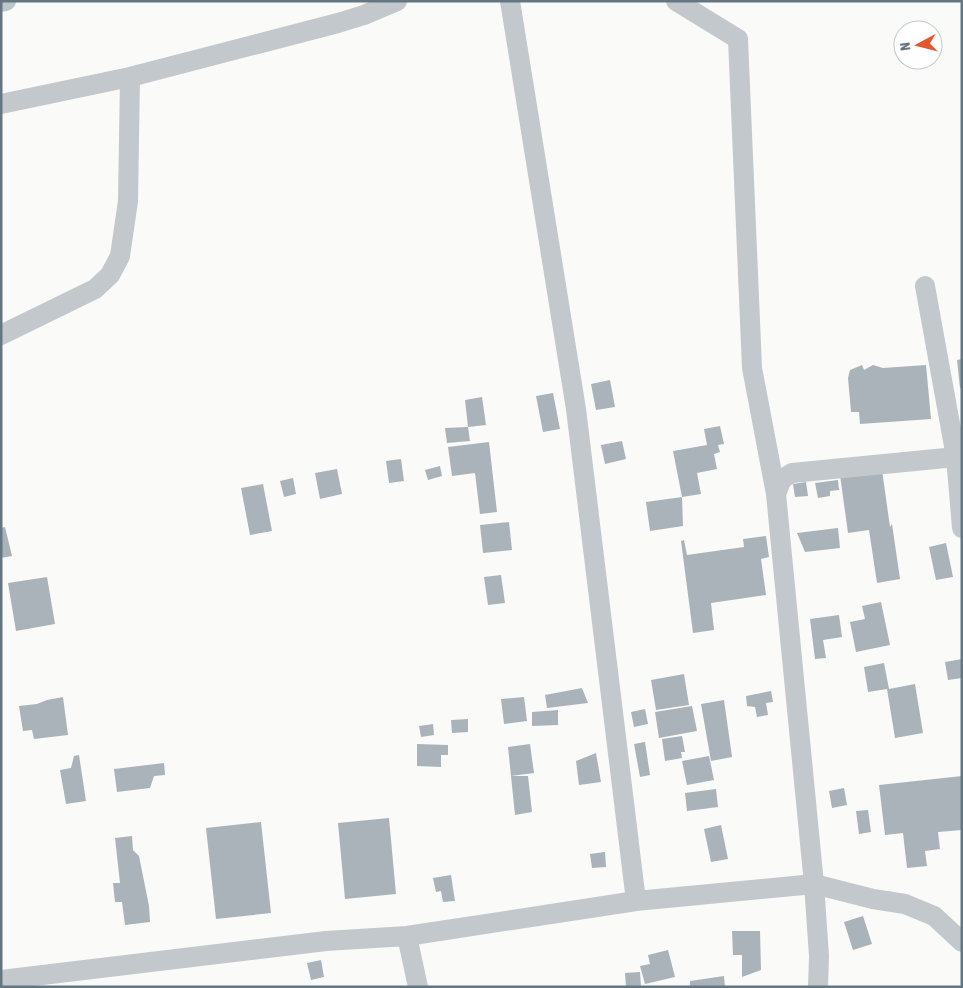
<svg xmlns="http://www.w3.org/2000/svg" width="963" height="988" viewBox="0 0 963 988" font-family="'Asap Condensed',sans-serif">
<rect width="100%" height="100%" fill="#fafaf8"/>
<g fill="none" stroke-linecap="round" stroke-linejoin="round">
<!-- canal -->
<path stroke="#bbc7cb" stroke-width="20" d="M1,2L6,1"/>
</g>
<!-- building -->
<path fill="#aab3b9" d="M962,359V388H960L957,360Z
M862,365L864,370L873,365L883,368L926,365L931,419L860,424L859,412H851L848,378L850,370Z
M610,380L615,407L596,410L591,384Z
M553,393L560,429L543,432L536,396Z
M482,397L486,425L468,427L465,400Z
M720,426L724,444L718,445L720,452L714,454L717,469L697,473L701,494L682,497L673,451L707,445L704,429Z
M468,427L470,441L447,443L445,428Z
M622,441L626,459L605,464L601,445Z
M489,442L497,512L480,514L475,473L452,476L448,447Z
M401,459L404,481L389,483L386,461Z
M440,466L442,476L428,480L425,470Z
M337,469L342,494L320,499L315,473Z
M882,470L890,527L892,524L900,579L877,583L869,530L848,533L840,475Z
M293,478L296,494L284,497L280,481Z
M838,480L839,490L830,491V496L818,498L815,483Z
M806,482L808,496L795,497L793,484Z
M263,484L272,531L250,535L241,488Z
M682,497L683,526L650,531L646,502Z
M509,522L512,550L483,553L480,525Z
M5,527L12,556L1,558V528Z
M838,528L840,548L805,552L797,533Z
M766,536L769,557L761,559L766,595L711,603L714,630L693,633L681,541L684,540L687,555L744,547L743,539Z
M946,543L953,577L936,580L929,547Z
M501,575L505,603L488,605L484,577Z
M47,577L55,624L16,631L8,583Z
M881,602L890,645L856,652L850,622L865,619L862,606Z
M839,615L842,637L823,640L826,658L815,659L810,619Z
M962,659V678L948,680L945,662Z
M884,663L889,689L915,684L923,733L895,738L887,689L868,692L864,667Z
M684,674L689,705L656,710L651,680Z
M582,688L588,703L547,708L545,695Z
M771,691L773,702L766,703L768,715L757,717L755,707L747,706L746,696Z
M63,697L68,735L34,739L32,730L23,731L19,706L37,704L47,700Z
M524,697L527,721L504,724L501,699Z
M724,700L732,757L711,761L701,704Z
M692,706L697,731L659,738L655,712Z
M645,709L648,724L634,727L631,712Z
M558,710V725L532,726V712Z
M468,719V732L452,733L451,720Z
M433,724L434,735L421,737L419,726Z
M682,736L685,752H681L682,758L665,761L662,739Z
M645,742L650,775L640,777L634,744Z
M417,744L448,745V755H441V767L417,766Z
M530,744L534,773L511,776L508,747Z
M596,753L601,782L579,785L576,761Z
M79,755L86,801L66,804L60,770L71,768L74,756Z
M709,756L714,780L687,785L682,761Z
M164,763L165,775L154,776L150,788L117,792L114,769Z
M511,776H528L532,812L515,815Z
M962,776V830L938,832L940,849L925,851L927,866L907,868L903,833L885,835L879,785Z
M844,788L847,805L832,808L829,791Z
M716,789L718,807L687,811L685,793Z
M868,810L871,832L859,834L856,811Z
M389,818L396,894L345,899L338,823Z
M261,822L271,913L216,919L206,828Z
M721,825L728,859L711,862L704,829Z
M132,836L133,850L139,856L149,906L150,922L125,925L122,902H115L113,883H120L115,838Z
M605,852L606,867L592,868L590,854Z
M451,875L455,901L443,902L441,891L436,892L433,878Z
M863,916L872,944L853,950L844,922Z
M732,931H760L761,970L742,977V955H733Z
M668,950L675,977L645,984L640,966L650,964L648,955Z
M321,960L324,977L311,980L307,963Z
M640,972L641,987H626L625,973Z
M724,976L725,987H690V981Z"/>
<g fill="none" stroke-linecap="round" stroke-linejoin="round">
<!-- street -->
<path stroke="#c3c8cc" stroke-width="20" d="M510,1L576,409L636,901
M676,1L738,39L752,368L776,494
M1,104L130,77L338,23L364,15L397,1
M925,286L956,457L962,528
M1,335L95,289L110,275L120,256L128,201L130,77
M407,936L418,987
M1,980L326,941L407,936L636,901L814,884L873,899L905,904L934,916L962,942
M818,987L819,956L814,884L776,494L782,479L792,473L956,457"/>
</g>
<!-- border -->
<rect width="963" height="988" fill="none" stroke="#657683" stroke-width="5"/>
<!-- north arrow -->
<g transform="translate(918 45) rotate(263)"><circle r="24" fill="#ffffff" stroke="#c1c8cd"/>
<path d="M0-4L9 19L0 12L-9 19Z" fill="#e4572e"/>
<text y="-8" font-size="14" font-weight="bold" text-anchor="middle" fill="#657683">N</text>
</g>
</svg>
